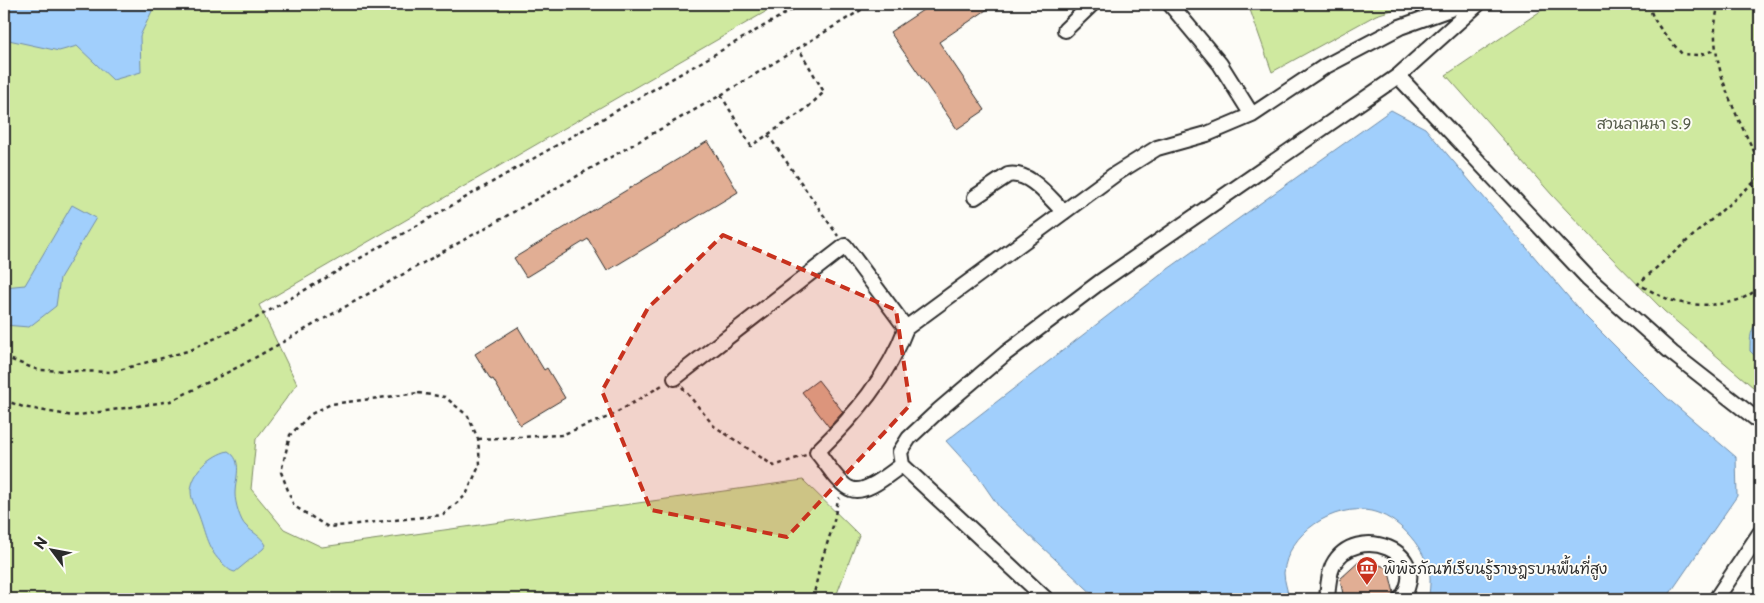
<svg xmlns="http://www.w3.org/2000/svg" width="1764" height="603" viewBox="0 0 1764 603" font-family="'Playpen Sans','Playpen Sans Thai',sans-serif">
<rect width="100%" height="100%" fill="#fdfcf7"/>
<filter id="ink" filterUnits="userSpaceOnUse"><feTurbulence type="fractalNoise" baseFrequency=".02" numOctaves="2"/><feDisplacementMap in="SourceGraphic" scale="10" xChannelSelector="R" yChannelSelector="G"/><feConvolveMatrix kernelMatrix="1 2 1 2 8 2 1 2 1" color-interpolation-filters="sRGB"/></filter>
<g filter="url(#ink)">
<!-- green -->
<path fill="#cfe99f" stroke="#7d8a65" d="M4,4H779L259,305L297,384L256,439L251,489L284,529L322,547L803,480L859,535L835,599H4Z
M1248,4H1412L1376,15L1272,72Z
M1551,4H1760V393L1664,311L1604,250L1552,195L1446,75Z"/>
<!-- water -->
<path fill="#a1cffc" stroke="#728da8" d="M4,4H145L152,11L140,36L141,72L113,80L77,46L59,51L4,39Z
M1391,110L1425,128L1582,313L1666,397L1736,457L1737,496L1666,599H1428C1430,591 1431,577 1429,569C1421,544 1398,517 1371,511C1334,503 1287,533 1284,573C1284,581 1288,591 1289,599H1098L999,507L977,475L946,441L1168,269Z
M72,205L96,218L60,278L56,306L29,327L4,325V287L25,285Z
M1760,319V359L1756,357L1750,351C1750,338 1750,328 1760,319Z
M228,451C244,461 235,478 235,494C235,502 240,521 246,526C253,533 261,536 266,545L263,549L235,572C229,571 227,567 223,564C207,549 206,535 199,516C196,508 191,500 191,491C192,472 211,455 228,451Z"/>
<!-- building -->
<path fill="#e1ae94" stroke="#2b2b2b" d="M932,4H995L939,42L985,110L957,129L890,32Z
M708,141L738,192L607,271L588,239L526,277L514,258Z
M518,327L544,370L547,368L565,398L520,425L493,379L491,380L475,354Z
M818,380L843,412L829,427L802,392Z
M1362,559L1388,568L1394,593L1388,599H1344L1340,579Z"/>
<g fill="none" stroke-linecap="round" stroke-linejoin="round">
<!-- minor casing -->
<g stroke="#2b2b2b" stroke-width="18">
<path id="minor" d="M1170,4L1220,64L1252,115
M1065,30L1092,4
M1398,76L1588,278L1672,353L1760,422
M975,197L1008,175C1031,171 1049,198 1064,212
M675,378L845,246L906,328
M902,465C890,473 866,495 851,489C840,486 825,461 817,452C854,416 888,377 906,328L1114,175L1157,148L1207,134L1252,115L1324,67L1400,27L1464,4
M1046,599L902,465L900,452L909,438L939,410L1006,353L1100,282L1398,76L1478,4
M1327,599C1328,588 1328,576 1333,565C1355,522 1435,551 1401,599
M1716,599L1760,533"/>
</g>
<!-- path -->
<path stroke="#2b2b2b" stroke-width="2.5" stroke-dasharray="4 4" stroke-linecap="butt" d="M1649,4C1652,23 1670,40 1682,54L1699,55L1715,50
M1719,4C1703,56 1737,117 1760,163
M721,95L751,146L806,109L824,92L799,49
M768,135L838,236
M1760,177L1638,284C1648,289 1659,296 1670,300C1694,308 1744,308 1760,285
M1752,184L1760,195
M4,357L38,370L112,372L191,350L251,321L802,4
M682,387L714,426L774,466L806,455
M418,393L445,397L468,416L478,439L480,464L466,495L443,515L328,527L294,506L281,472L290,435L311,414L331,404Z
M4,400L23,407L73,416L86,414L171,401L242,365L721,95L871,4
M478,439L561,435L611,416L664,384
M813,599L820,565L833,526L838,499L840,498"/>
<!-- minor -->
<use href="#minor" stroke="#fdfcf7" stroke-width="14"/>
</g>
</g>
<!-- marked area -->
<path fill="#c8321e" fill-opacity="0.2" stroke="#c8321e" stroke-width="4" stroke-dasharray="10 6" stroke-linejoin="round" d="M723,235L896,310L910,405L787,537L651,510L602,391L648,308Z"/>
<!-- icons -->
<defs>
<g id="museum-pin" transform="scale(1.125)"><path d="M0 17L-7.5 6A9.5 9.5 0 1 1 7.5 6Z" fill="#c8321e" stroke="#fdfcf7"/><path d="M0-6L6-3V-2H-6V-3ZM-5-1h2V3h-2ZM-1-1h2V3h-2ZM3-1h2V3H3ZM-6 4H6V6H-6Z" fill="#fff"/></g>
</defs>
<g fill-rule="evenodd">
<use href="#museum-pin" x="1367" y="567"/>
</g>
<g text-anchor="middle" dominant-baseline="central" stroke-width="4" stroke-linejoin="round" paint-order="stroke">
<!-- park labels -->
<g font-size="15" fill="#545a48" stroke="#fdfcf7">
<text x="1644" y="122">สวนลานนา ร.9</text>
</g>
<!-- poi labels -->
<g font-size="15" fill="#2b2b2b" stroke="#fdfcf7" text-anchor="start">
<text x="1383" y="567">พิพิธภัณฑ์เรียนรู้ราษฎรบนพื้นที่สูง</text>
</g>
</g>
<!-- margin -->
<rect width="1764" height="603" fill="none" stroke="#fdfcf7" stroke-width="20"/>
<rect x="10" y="10" width="1744" height="583" fill="none" stroke="#2b2b2b" stroke-width="2" filter="url(#ink)"/>
<!-- north arrow -->
<g transform="translate(52 550) rotate(302)" stroke="#fdfcf7" stroke-width="4" paint-order="stroke">
<path d="M0-4L9 19L0 12L-9 19Z" fill="#2b2b2b"/>
<text y="-8" font-size="14" font-weight="bold" text-anchor="middle" fill="#2b2b2b">N</text>
</g>
</svg>
